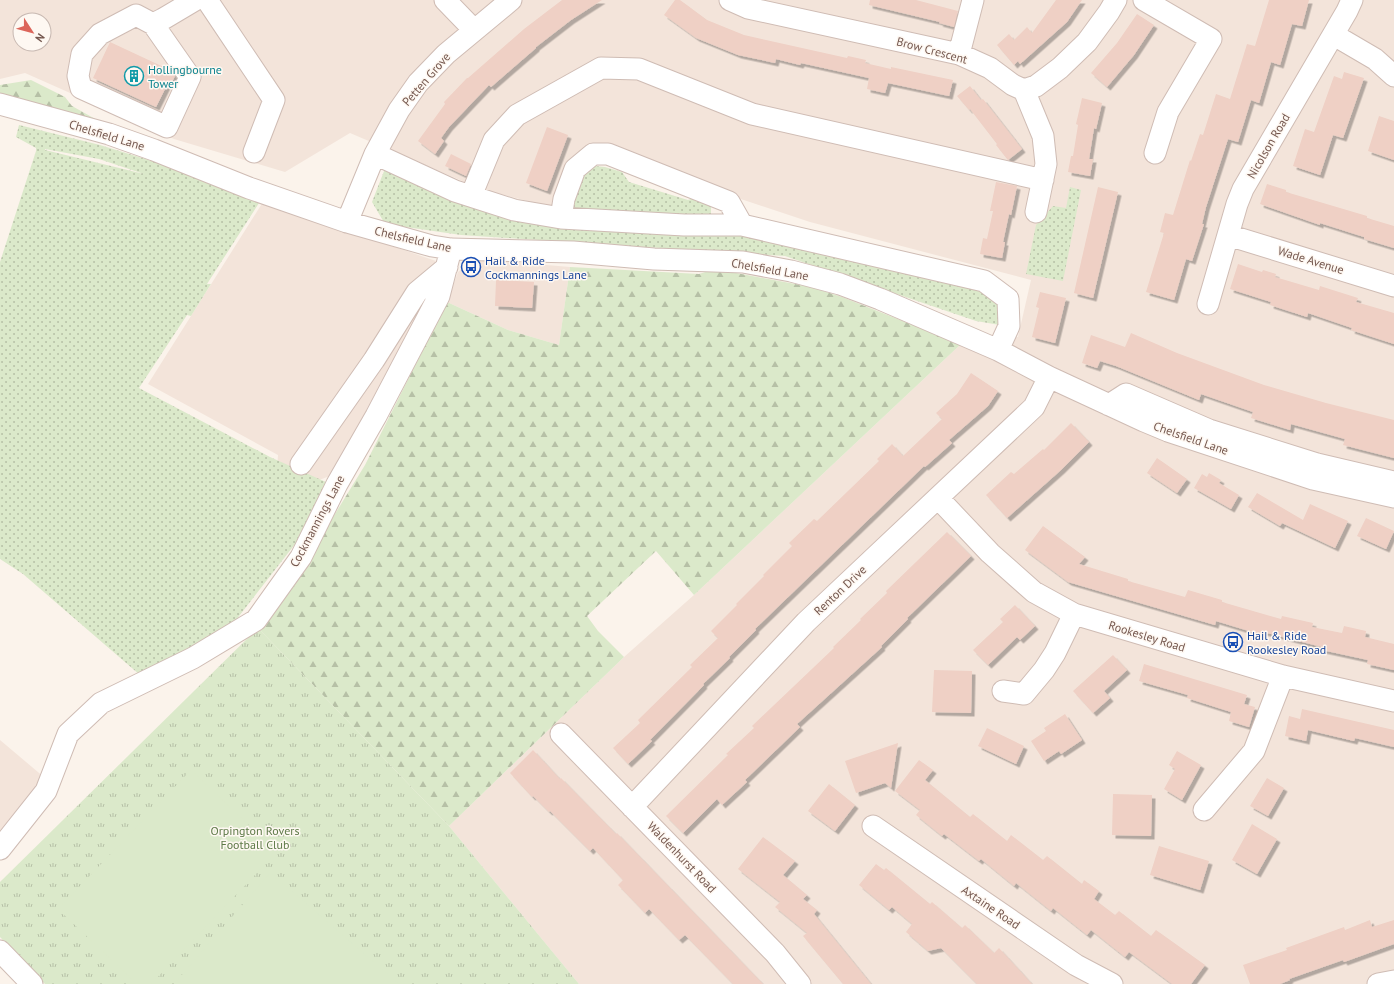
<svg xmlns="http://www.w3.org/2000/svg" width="1394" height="984" viewBox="0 0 1394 984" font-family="'PT Sans',sans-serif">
<defs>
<pattern id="grass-dots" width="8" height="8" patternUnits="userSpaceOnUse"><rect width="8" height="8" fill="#dbe9ca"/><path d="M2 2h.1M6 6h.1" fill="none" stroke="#b6c0a6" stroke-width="1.8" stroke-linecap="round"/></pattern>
<pattern id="forest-firs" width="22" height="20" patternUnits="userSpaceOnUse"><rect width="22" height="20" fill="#dbe9ca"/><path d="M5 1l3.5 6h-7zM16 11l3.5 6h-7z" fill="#b6c0a6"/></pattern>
<pattern id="park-tufts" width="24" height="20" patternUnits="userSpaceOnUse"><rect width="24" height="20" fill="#dbe9ca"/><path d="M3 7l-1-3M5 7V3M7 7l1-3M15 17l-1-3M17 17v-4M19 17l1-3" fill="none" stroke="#b6c0a6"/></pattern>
<filter id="shadow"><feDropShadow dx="3.5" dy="3.5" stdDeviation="0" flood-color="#0004"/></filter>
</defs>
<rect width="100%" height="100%" fill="#fbf3eb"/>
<!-- residential -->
<path fill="#f3e4da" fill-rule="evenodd" d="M0,0H1394V984H579L449,826L624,657L694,595L961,344L1018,337L1031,280L810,222L591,149L556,202L551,207L481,189L350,133L285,172L174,139L25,73L0,79ZM20,20H44V44H20Z
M263,202L436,261L439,280L392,375L330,476L297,488L277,470L278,455L148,384Z
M474,259L570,267L559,345L508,330L447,302L458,272Z
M0,740L45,778L0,839Z"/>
<!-- grass -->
<path fill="url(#grass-dots)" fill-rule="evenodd" d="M19,125L100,145L165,165L259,199L257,202L259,203L207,284H211L191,316L187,315L139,388L270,457L326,482L313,521L229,629L140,675L23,574L0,559V262L36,151V148L16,137ZM45,149L99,159L144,174L45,150Z
M386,166L445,195L742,235L986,287L1003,303L1000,325L976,321L785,256L461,235L385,224L372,202Z
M595,166L605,167L622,172L629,182L688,200L699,196L711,200V216L572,210L577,176Z
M1070,187L1081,190L1063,281L1026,274L1036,225L1053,206L1066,208Z"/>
<!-- forest -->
<path fill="url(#forest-firs)" d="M31,80L65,97L72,106L99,121L0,99V85Z
M570,267L699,274L715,269L811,287L842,297L961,344L694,595L656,551L587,616L598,631L624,657L449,826L258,628L289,589L365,465L447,302L508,330L559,345Z"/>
<!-- park -->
<path fill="url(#park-tufts)" d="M258,628L449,826L579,984H45L0,937V882Z"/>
<!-- garden -->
<path fill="#dbe9ca" d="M191,770L277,852L151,984H137L58,909Z
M270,873H271L399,984H174Z"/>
<!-- building -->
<path fill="#efd0c5" filter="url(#shadow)" d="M562,0H602L571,20L536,47V48L491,87L489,85L449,127L441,138L444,141L435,154L418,141L445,104L444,102L467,78H468L524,29Z
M675,0H680L707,20L744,35L847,58L848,56L866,60L865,63L891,69V67L953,80L949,96L888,83L885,93L867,89L869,78L801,63L800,65L776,59L775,63L738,55L696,38L664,15Z
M870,0H916L958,11L954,27L939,23L940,22L869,5Z
M1056,0H1082L1067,22L1020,64L1018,61L1014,65L997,45L1009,34L1014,40L1027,27L1032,33Z
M1269,0H1309L1302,26L1292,24L1280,65L1271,62L1259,103L1251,100L1238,142L1228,139L1206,207L1202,224H1204L1192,261L1186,259L1174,300L1146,292L1164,233L1160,232L1165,213L1173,215L1190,160L1191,161L1200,134L1203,135L1216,94L1230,99L1247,44L1255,46Z
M1137,14L1154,25L1134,55L1107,87L1091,73L1117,43Z
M110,42L170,70L175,76L170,86L167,85L156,107L93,78Z
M1344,72L1364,78L1343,138L1333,135L1320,175L1293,166L1305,129L1314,132L1334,76L1342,79Z
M970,86L981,100L983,99L1022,149L1008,160L996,145L997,144L970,109L969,110L957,96Z
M1082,98L1102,103L1096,129L1094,128L1089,159H1093L1090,176L1068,172L1071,156H1073L1078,125L1076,124Z
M1379,116L1394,121V160L1368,151Z
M547,127L568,135L547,191L526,183Z
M451,154L471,164L466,176L445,166Z
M996,182L1017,186L1011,215L1009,214L1003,242H1005L1002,258L980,254L983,238L987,239L993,211H990Z
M1267,184L1286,190V192L1367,216V218L1394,226V248L1364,239V237L1320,223V225L1260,204Z
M1098,187L1118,192L1093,298L1074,293Z
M1238,264L1262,272L1263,270L1276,274L1275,277L1319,290L1320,286L1358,298L1356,302L1394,313V344L1351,330L1352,328L1308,313L1307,317L1270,305L1271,302L1230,289Z
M496,280L534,282L532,308L495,306Z
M1040,292L1066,298L1055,343L1032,337L1039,308L1036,307Z
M1131,333L1177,353L1264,385L1326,403L1394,420V458L1343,445L1345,439L1291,424L1290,430L1251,418L1253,412L1201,394L1199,400L1116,366L1100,361L1097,368L1082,363L1091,335L1125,347Z
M971,373L998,391L988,406L949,440L952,443L925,467L924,466L755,629L756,630L729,657L730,658L703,684L704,685L650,740L652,741L628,764L613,748L640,723L638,720L692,667L690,665L718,638L711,631L737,605L736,604L764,576L763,575L792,546L789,543L814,519L817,521L879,461L877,459L892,444L903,456L942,419L936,413L957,394Z
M1071,423L1089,442L1061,470L1007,518L986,495L1011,472L1014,474L1043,449L1044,450Z
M1157,458L1187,479L1177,493L1147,473Z
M1209,473L1221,480L1219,483L1239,495L1231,509L1194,488L1202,474L1207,477Z
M1257,493L1303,520L1310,504L1348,521L1335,548L1282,523L1280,526L1248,507Z
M1366,518L1394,531L1386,549L1357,536Z
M1043,526L1085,557L1079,564L1128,579V581L1185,597L1188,590L1222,600V602L1281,619L1282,616L1313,623L1312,627L1342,633L1344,626L1366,631L1365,637L1394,644V670L1367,664L1368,660L1322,650V647L1263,632L1262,635L1216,621L1215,625L1068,582L1025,550Z
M947,532L971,556L907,618L908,619L881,646L882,647L797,724L800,727L745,780L747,782L722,805L717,799L683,833L666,816L728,755L726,754L754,728L752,726L834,648L833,647L861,620L860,619L887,593L886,591Z
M1015,605L1035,626L1020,640L1017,637L988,665L973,650L1003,622L1000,619Z
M1113,655L1127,670L1104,691L1110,698L1093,713L1073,691Z
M1144,664L1247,695L1244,704L1255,707L1249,727L1229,721L1231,712L1187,698L1188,695L1139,681Z
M934,670L972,671L971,713L932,712Z
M1302,709L1394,730V747L1355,738L1354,741L1308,730L1306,741L1285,736L1289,716L1300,719Z
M1065,714L1082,740L1061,754L1059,751L1044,761L1031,741L1046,731L1044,728Z
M987,728L1024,746L1016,764L978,746Z
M898,743L891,788L885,783L856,793L845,761Z
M533,750L560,779L561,778L616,834L617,833L763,984H733L685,935L679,940L649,909L645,913L618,885L623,880L593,848L590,851L550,811L549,812L533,796L532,797L510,773Z
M1177,751L1201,765L1182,800L1164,789L1175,769L1169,765Z
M919,760L933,770L925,780L970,817L973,814L1007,841L1011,835L1043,860L1047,856L1082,884L1084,880L1099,891L1094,899L1115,915L1119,911L1151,936L1156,930L1205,965L1191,984H1172L1129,952L1125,957L1091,930L1087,935L1053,908L1051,911L1016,883L1014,886L981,859L979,861L944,834L942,836L916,815L920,810L895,791Z
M1267,778L1284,788L1268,816L1250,806Z
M829,784L855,805L835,831L808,811Z
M1113,794L1152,795L1151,836L1112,835Z
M1252,824L1277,839L1257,874L1232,860Z
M763,837L795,861L783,875L807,895L803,899L817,910L814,914L871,984H843L803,936L807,933L775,907L780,902L738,869Z
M1159,846L1209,861L1200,890L1150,875Z
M876,864L884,870L886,868L930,904L932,902L962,928L965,925L994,953L999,948L1032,984H977L941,948L928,951L906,932L912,924L892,907L889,910L859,885Z
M1370,920L1372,927L1394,920V944L1344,962L1343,960L1289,979L1290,980L1280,984H1250L1243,965L1287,950L1286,948L1344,927L1345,930Z"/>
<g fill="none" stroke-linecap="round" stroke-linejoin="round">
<!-- minor casing -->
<g stroke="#cfbcb4" stroke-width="23">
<path id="minor" d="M207,0L274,100L254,152
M445,0L474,30
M730,0L748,8L959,54L990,68L1013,85L1024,90L1036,86L1060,68L1087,42L1109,12L1116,0
M1144,0L1211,39L1168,112L1155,153
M136,15L153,24L190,77L167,127L81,88L78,76L82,54L100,34Z
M153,24L163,19L195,0
M1334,35L1375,59L1394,76
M959,54L973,0
M1024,90L1043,136L1046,164L1036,212
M0,104L109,134L154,150L249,188L347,222L432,246L451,249L573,252L654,259L743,262L791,271L840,284L880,299L998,350L1049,377L1144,421L1168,431L1313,479L1394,497
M375,154L455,191L514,210L561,218L684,225H742
M471,196L494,140L517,115L601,68L639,69L752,114L1043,180
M561,218L564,199L575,169L593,154H608L729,202L742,225L984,281L1008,299L1009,326L998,350
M347,222L375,154L399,110L418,83L446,54L511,0
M1228,235L1394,286
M1208,304L1237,204L1243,189L1347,11L1352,0
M1109,405L1126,394L1209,430L1317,464L1394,482
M301,464L374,360L417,292L447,267
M938,498L990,553L1034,592L1074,614L1283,676L1394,701
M1003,691L1024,694L1044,670L1055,653L1074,614
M561,734L775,953L800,984
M632,807L806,622L1034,407L1049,377
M1204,810L1254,751L1283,676
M873,826L1076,965L1112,984
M0,849L46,791L68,734L101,703L193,658L256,620L301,557L337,484L376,416L439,296L451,249
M0,951L32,984
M1378,984L1394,981"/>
</g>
<!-- minor -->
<use href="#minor" stroke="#fff" stroke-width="21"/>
</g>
<!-- icons -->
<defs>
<g id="building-ring" transform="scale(1)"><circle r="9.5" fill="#fef8f2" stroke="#0f9aa8" stroke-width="1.5"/><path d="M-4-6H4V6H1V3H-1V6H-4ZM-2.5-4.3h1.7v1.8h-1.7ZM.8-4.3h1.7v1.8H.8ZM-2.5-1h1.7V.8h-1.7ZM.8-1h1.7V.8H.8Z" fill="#0f9aa8"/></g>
<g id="bus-ring" transform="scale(1)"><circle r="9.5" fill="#fef8f2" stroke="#1a4fb4" stroke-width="1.5"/><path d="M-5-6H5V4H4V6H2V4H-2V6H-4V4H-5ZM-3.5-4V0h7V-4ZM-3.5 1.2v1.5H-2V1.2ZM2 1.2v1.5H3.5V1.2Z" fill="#1a4fb4"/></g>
</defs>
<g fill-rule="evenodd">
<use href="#building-ring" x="134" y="76"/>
<use href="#bus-ring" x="471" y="267"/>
<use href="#bus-ring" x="1233" y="642"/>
</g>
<g text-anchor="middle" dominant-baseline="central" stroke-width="3" stroke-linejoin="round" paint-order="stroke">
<!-- street labels -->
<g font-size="12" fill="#75584f" stroke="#fef8f2">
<text transform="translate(932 50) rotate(15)">Brow Crescent</text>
<text transform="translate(426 79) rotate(-49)">Petten Grove</text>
<text transform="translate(107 135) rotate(17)">Chelsfield Lane</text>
<text transform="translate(1268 146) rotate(-60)">Nicolson Road</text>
<text transform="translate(413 239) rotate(13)">Chelsfield Lane</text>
<text transform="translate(1311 260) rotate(17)">Wade Avenue</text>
<text transform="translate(770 269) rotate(10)">Chelsfield Lane</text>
<text transform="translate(1191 438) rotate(19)">Chelsfield Lane</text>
<text transform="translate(317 521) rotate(-62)">Cockmannings Lane</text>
<text transform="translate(840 590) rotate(-43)">Renton Drive</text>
<text transform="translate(1147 636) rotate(17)">Rookesley Road</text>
<text transform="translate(682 857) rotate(46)">Waldenhurst Road</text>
<text transform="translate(991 907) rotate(34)">Axtaine Road</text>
</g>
<!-- culture labels -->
<g font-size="12" fill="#0d838f" stroke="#fef8f2" text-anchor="start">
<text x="148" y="69">Hollingbourne<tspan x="148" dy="14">Tower</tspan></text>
</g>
<!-- transit labels -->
<g font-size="12" fill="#164399" stroke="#fef8f2" text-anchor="start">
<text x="485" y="260">Hail &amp; Ride<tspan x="485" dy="14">Cockmannings Lane</tspan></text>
<text x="1247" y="635">Hail &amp; Ride<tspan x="1247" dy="14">Rookesley Road</tspan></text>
</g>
<!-- park labels -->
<g font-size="12" fill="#5e7a48" stroke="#fef8f2">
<text x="255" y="830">Orpington Rovers<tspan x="255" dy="14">Football Club</tspan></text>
</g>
</g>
<!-- north arrow -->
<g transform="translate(32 32) rotate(126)"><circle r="19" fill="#fef8f2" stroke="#c7b8b1"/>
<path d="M0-3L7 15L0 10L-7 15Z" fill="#dc655a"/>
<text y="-6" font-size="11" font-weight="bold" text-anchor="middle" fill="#75584f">N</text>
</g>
</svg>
